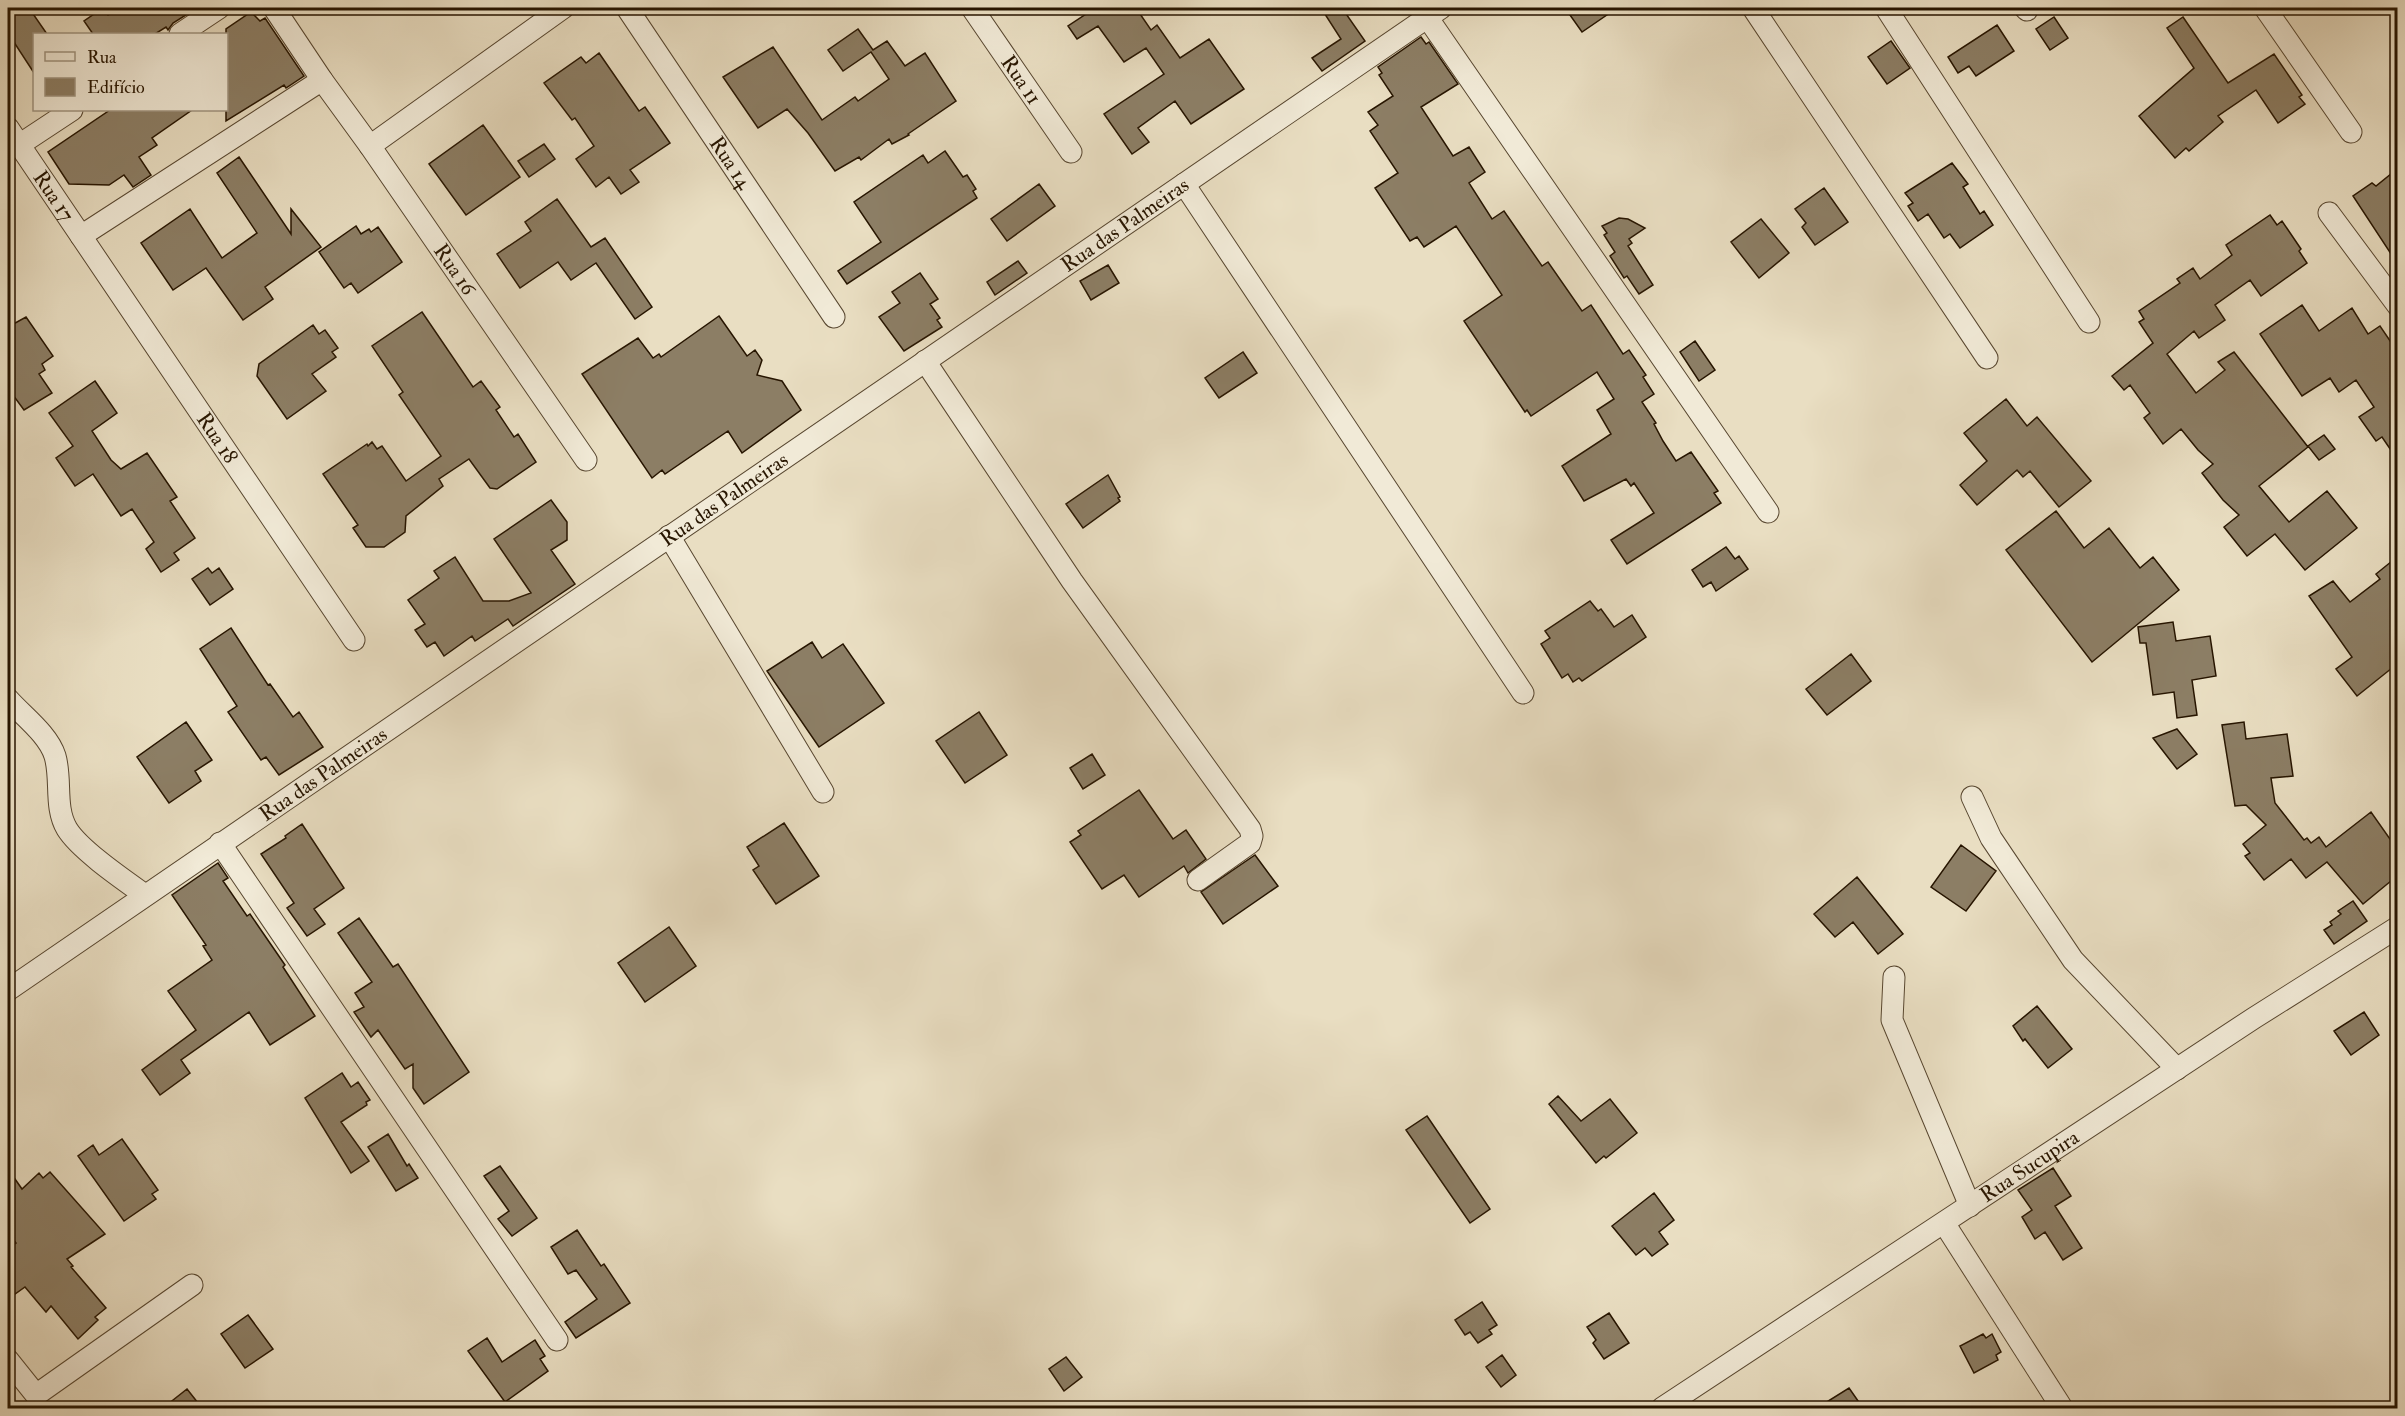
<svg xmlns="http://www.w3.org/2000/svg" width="2405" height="1416" viewBox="0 0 2405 1416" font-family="'IM FELL Double Pica',serif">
<rect width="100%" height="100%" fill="#e9dec2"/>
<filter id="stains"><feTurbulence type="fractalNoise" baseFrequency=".00333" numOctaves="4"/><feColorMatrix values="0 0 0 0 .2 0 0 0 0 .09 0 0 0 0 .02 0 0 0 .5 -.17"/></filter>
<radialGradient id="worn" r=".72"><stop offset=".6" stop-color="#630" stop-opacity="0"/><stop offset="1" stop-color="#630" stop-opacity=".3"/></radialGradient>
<!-- building -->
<path fill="#8c7e65" stroke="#271500" stroke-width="1.5" d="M8,8H29L47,34H34V73L8,33Z
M103,8L108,15L120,8H197L173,23L168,30L166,27L155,34H93L84,21Z
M1086,8H1136L1151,30L1157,25L1180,58L1209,39L1244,89L1191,124L1175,101L1138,128L1149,142L1132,154L1104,114L1164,74L1146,48L1124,62L1098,26L1077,39L1068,26L1089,12Z
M1321,8H1342L1365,41L1322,71L1312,58L1341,39Z
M1565,8H1617L1582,32Z
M251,12L260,21L265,18L304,76L286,88L284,85L226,121V29Z
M2054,17L2068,38L2050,50L2036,29Z
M2183,17L2228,83L2274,54L2302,95L2299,97L2305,104L2278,123L2256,90L2218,116L2223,122L2189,151L2186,148L2175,158L2139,116L2194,68L2167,28Z
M1997,25L2014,51L1976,76L1969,66L1958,73L1948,57Z
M858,29L873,50L887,41L905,66L925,53L956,101L908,134L909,135L892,144L889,139L861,160L859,157L835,171L808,133L787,109L758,128L723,77L773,47L822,120L855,97L858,101L889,79L871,52L843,71L828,50Z
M1421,37L1426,44L1429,42L1458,84L1421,107L1453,156L1469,147L1485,172L1469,183L1492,219L1504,211L1542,266L1548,262L1582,311L1591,305L1623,354L1629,350L1646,375L1643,377L1654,394L1642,402L1656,423L1654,424L1663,441L1676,461L1691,452L1718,491L1714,493L1721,503L1627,564L1611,540L1654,513L1634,483L1631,486L1626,479L1584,501L1562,466L1611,434L1597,410L1614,399L1597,372L1531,416L1527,410L1525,412L1464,321L1502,295L1456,226L1424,247L1417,237L1410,241L1375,188L1398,173L1370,131L1378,125L1368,112L1393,96L1379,75L1382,73L1378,67Z
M1891,41L1910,68L1887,84L1868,57Z
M599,53L639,111L645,107L670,143L630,170L639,182L621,194L609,177L596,187L576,159L594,146L575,118L572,120L544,83L581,57L586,63Z
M110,110H192L152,138L157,145L139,157L151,175L133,187L124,175L109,185L69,184L48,152Z
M483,125L520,177L466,215L429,164Z
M544,144L555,159L529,177L518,161Z
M945,151L963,177L967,175L976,189L973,191L977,198L847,284L838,271L881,242L854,202L923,155L928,163Z
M239,157L291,234V209L321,247L265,287L273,299L243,320L206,268L173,290L141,243L190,209L222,258L257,233L217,173Z
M1952,163L1968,184L1963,187L1980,214L1984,211L1993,225L1960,248L1950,234L1944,238L1928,214L1918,221L1908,206L1913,203L1905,193Z
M2397,169V263L2353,196L2372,183L2376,186Z
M1039,184L1055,206L1007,241L991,219Z
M1824,188L1848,222L1815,245L1802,227L1806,223L1795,209Z
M557,199L591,247L605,238L652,307L635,319L596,263L571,280L558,262L520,288L497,254L531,231L525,222Z
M2270,215L2277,225L2282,221L2301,249L2299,251L2307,263L2261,296L2250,280L2215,305L2225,320L2199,338L2194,331L2167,354L2196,393L2225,370L2218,362L2234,352L2308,447L2259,486L2289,522L2327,491L2357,528L2305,570L2275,534L2247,556L2224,527L2239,515L2223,500L2202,473L2213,464L2198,450L2181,429L2163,444L2144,418L2150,413L2130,385L2124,390L2112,376L2153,343L2139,322L2144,319L2139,311L2180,283L2177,279L2193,268L2200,279L2232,255L2226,245Z
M1619,218L1628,219L1645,228L1629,239L1632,243L1628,246L1653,285L1639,294L1627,276L1624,278L1610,256L1615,252L1604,235L1607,233L1602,226Z
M1761,219L1789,253L1759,278L1731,242Z
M356,226L361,234L369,229L371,232L378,227L402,262L358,293L351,283L344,288L319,252Z
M1018,261L1027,273L995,295L987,282Z
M1108,265L1119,283L1091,300L1080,281Z
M920,273L938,299L930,304L940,318L937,320L942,327L904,351L879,317L900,303L892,292Z
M2302,305L2319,331L2352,308L2368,334L2380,326L2397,351V459L2382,437L2376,441L2359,417L2374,407L2356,380L2339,392L2330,378L2302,396L2260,334Z
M422,312L473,387L481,381L500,407L496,410L514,437L518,434L536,462L497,489L490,488L469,459L439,479L443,486L406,516L405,532L384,547H366L353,528L358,525L323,474L367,444L368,446L372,442L377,449L382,446L406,481L441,456L399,395L403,392L372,346Z
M719,316L747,356L755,350L762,360L757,375L782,381L801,410L742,453L728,431L665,474L662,470L652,478L582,374L638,338L653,358L659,354L661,357Z
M26,317L53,356L42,364L45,370L39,374L52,393L24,410L10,391L14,388L8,379V327Z
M313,325L319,334L325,330L338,348L332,352L336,357L312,374L326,391L287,419L257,376L259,364Z
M1695,341L1715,370L1699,381L1680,352Z
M1243,352L1257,373L1219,398L1205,378Z
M95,381L117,413L92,431L111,460L121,469L147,453L177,497L170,501L195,538L174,553L179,560L161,572L146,549L154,542L132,509L121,516L93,474L75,486L56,458L73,446L49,413Z
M2006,399L2027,426L2037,417L2091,481L2059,507L2030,471L2023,477L2017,470L1977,505L1960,485L1987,461L1964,433Z
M2324,435L2335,449L2319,460L2308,446Z
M1108,475L1120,497L1118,498L1120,501L1083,528L1066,504Z
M551,500L567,522V540L551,550L575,584L513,626L508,619L475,641L472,636L444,656L435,642L427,647L415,630L425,624L408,600L439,578L434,571L455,557L483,601H509L531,593L494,539Z
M2056,511L2084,548L2109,528L2140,568L2153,557L2179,590L2092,662L2006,550Z
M1726,547L1735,559L1739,556L1748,569L1716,591L1711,582L1703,587L1692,570Z
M2397,557V664L2357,696L2336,669L2352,657L2309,596L2333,581L2350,602L2380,579L2376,574Z
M208,568L212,573L219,568L233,589L210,605L192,579Z
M1590,601L1598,611L1601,609L1614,627L1632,615L1646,637L1582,681L1579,678L1573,682L1568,674L1562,678L1541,644L1550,638L1545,631Z
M2173,622L2176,641L2210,636L2216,676L2192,680L2197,715L2177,718L2174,692L2153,695L2146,643H2140L2138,627Z
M231,628L268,685L270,684L293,717L299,712L323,747L279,775L266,757L261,760L228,712L237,706L200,649Z
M812,642L822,658L843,644L884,703L819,747L767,671Z
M1851,654L1871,681L1827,715L1806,689Z
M979,712L1007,755L965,783L936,741Z
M186,722L212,760L195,771L201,781L169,803L137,757Z
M2244,722L2246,739L2287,734L2293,776L2271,778L2275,803L2304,840L2307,838L2311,843L2319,837L2326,847L2371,812L2397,849V876L2363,904L2327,862L2306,878L2291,859L2264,880L2245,856L2250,853L2243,844L2266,825L2246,805L2235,806L2222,725Z
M2177,729L2197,754L2177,769L2153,738Z
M1092,754L1105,775L1083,789L1070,768Z
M1139,790L1173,839L1186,830L1206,859L1188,873L1184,866L1139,897L1124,875L1102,889L1070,842L1081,835L1078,831Z
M784,823L819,876L776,904L753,870L759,866L747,847Z
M302,824L344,888L314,909L325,924L307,936L287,908L294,903L261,854L286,838L285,836Z
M1961,845L1996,871L1966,911L1931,887Z
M1255,855L1278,886L1223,924L1201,892Z
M218,863L228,878L223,881L247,916L250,914L285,965L283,967L315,1016L270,1045L249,1012L181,1060L190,1073L160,1095L142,1070L196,1030L168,991L212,960L203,946L206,945L172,895Z
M1857,877L1903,934L1878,954L1853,922L1835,937L1814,914Z
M2353,901L2367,921L2334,944L2324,930L2332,925L2330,922L2341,914L2338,911Z
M359,918L393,967L398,964L469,1072L424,1104L413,1088V1064L405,1069L378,1030L371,1037L354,1012L364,1007L355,993L372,982L338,933Z
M669,927L696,966L645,1002L618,963Z
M2037,1006L2072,1049L2048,1068L2025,1039L2023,1041L2013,1026Z
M2364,1012L2379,1035L2351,1055L2334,1031Z
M342,1073L351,1087L358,1082L370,1100L366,1102L367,1105L341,1122L369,1161L351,1173L305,1098Z
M1558,1096L1581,1121L1610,1099L1637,1133L1606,1158L1604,1156L1596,1163L1549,1104Z
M1427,1116L1490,1209L1470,1223L1406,1130Z
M388,1134L407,1166L409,1164L418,1178L396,1191L368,1147Z
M122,1139L158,1190L152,1194L156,1199L124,1221L78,1156L93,1145L99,1155Z
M500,1166L537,1218L512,1236L498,1219L509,1211L484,1176Z
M2053,1168L2071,1196L2055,1206L2082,1248L2063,1260L2045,1232L2035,1239L2022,1217L2032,1210L2018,1190Z
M8,1169L22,1189L39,1173L43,1178L50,1172L105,1234L67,1259L73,1266L71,1267L106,1308L95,1317L98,1320L78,1339L51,1306L46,1312L25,1287L8,1299V1249L16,1243L8,1231Z
M1654,1193L1674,1220L1659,1232L1668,1244L1652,1256L1645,1248L1636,1255L1612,1226Z
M577,1230L601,1266L604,1264L630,1303L576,1338L565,1322L597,1299L576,1270L568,1274L551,1247Z
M1482,1302L1497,1325L1489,1330L1492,1334L1478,1343L1470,1332L1465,1335L1455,1320Z
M1609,1313L1629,1343L1604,1359L1593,1343L1596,1340L1587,1327Z
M248,1315L273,1349L245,1368L221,1334Z
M1983,1334L1986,1338L1992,1334L2001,1352L1996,1355L1998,1360L1974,1373L1960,1346Z
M487,1338L502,1362L535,1340L545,1356L540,1359L548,1371L505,1402L468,1351Z
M1502,1355L1516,1375L1501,1387L1486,1367Z
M1066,1357L1082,1377L1064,1391L1049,1369Z
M1849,1388L1863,1408H1817Z
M187,1389L202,1408H163Z"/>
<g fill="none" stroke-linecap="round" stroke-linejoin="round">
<!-- street casing -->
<g stroke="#584730" stroke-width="23">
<g id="street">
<path id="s1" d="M274,8L322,80L370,146L586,460"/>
<path id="s2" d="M627,8L834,317"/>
<path id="s3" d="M972,8L1071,152"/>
<path d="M1753,8L1987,358"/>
<path d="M1886,8L2089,322"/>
<path d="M2025,8L2027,10"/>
<path d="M2265,8L2351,132"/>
<path d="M1427,17L1768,512"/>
<path d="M180,34L219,8"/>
<path id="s4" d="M8,128L354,640"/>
<path d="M19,145L72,110"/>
<path d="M370,146L563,8"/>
<path d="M1184,184L1523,693"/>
<path d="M2329,213L2398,306"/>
<path d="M81,236L322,80"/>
<path d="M925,361L1072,581L1250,829L1252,836L1250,843L1198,880"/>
<path d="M669,536L823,792"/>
<path d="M8,699C23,716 48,734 55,756C62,780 54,807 67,829C80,850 124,880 145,895"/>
<path d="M1972,797L1991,838L2073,960L2177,1069"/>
<path d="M220,843L557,1340"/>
<path d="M1894,977L1892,1020L1970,1206"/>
<path id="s5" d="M8,990L1441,8"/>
<path d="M1944,1223L2062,1408"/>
<path d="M8,1360L36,1395L192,1285"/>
<path id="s6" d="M1662,1408L2254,1018L2398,927"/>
</g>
</g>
<!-- street -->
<use href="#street" stroke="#f1ead7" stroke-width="21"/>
</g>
<g text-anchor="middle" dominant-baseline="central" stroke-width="4.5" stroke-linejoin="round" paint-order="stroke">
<!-- street labels -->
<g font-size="21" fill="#271500" stroke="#f1ead7">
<text stroke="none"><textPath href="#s3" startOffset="87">Rua 11</textPath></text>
<text stroke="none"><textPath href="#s2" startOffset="186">Rua 14</textPath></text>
<text stroke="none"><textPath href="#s4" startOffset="82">Rua 17</textPath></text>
<text stroke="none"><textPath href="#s5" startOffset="1354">Rua das Palmeiras</textPath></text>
<text stroke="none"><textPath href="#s1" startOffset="318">Rua 16</textPath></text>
<text stroke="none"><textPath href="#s4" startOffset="374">Rua 18</textPath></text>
<text stroke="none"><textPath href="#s5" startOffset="868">Rua das Palmeiras</textPath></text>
<text stroke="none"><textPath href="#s5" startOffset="382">Rua das Palmeiras</textPath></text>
<text stroke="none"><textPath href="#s6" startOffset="440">Rua Sucupira</textPath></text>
</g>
</g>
<!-- margin -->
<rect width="2405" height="1416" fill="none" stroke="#e9dec2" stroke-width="30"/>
<rect x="9" y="9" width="2387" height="1398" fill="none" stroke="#271500" stroke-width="3"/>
<rect x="15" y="15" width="2375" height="1386" fill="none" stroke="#271500" stroke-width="1.5"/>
<!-- legend -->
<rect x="33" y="33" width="195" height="78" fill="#f1ead7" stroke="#a09581" stroke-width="1.5"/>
<rect x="45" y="52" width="30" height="9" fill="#f1ead7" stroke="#a09581" stroke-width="1.5"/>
<text x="87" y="63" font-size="18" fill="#271500">Rua</text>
<rect x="45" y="78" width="30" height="18" fill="#8c7e65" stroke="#a09581" stroke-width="1.5"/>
<text x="87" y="93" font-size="18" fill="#271500">Edifício</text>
<rect width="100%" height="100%" filter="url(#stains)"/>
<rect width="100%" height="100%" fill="url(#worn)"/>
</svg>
